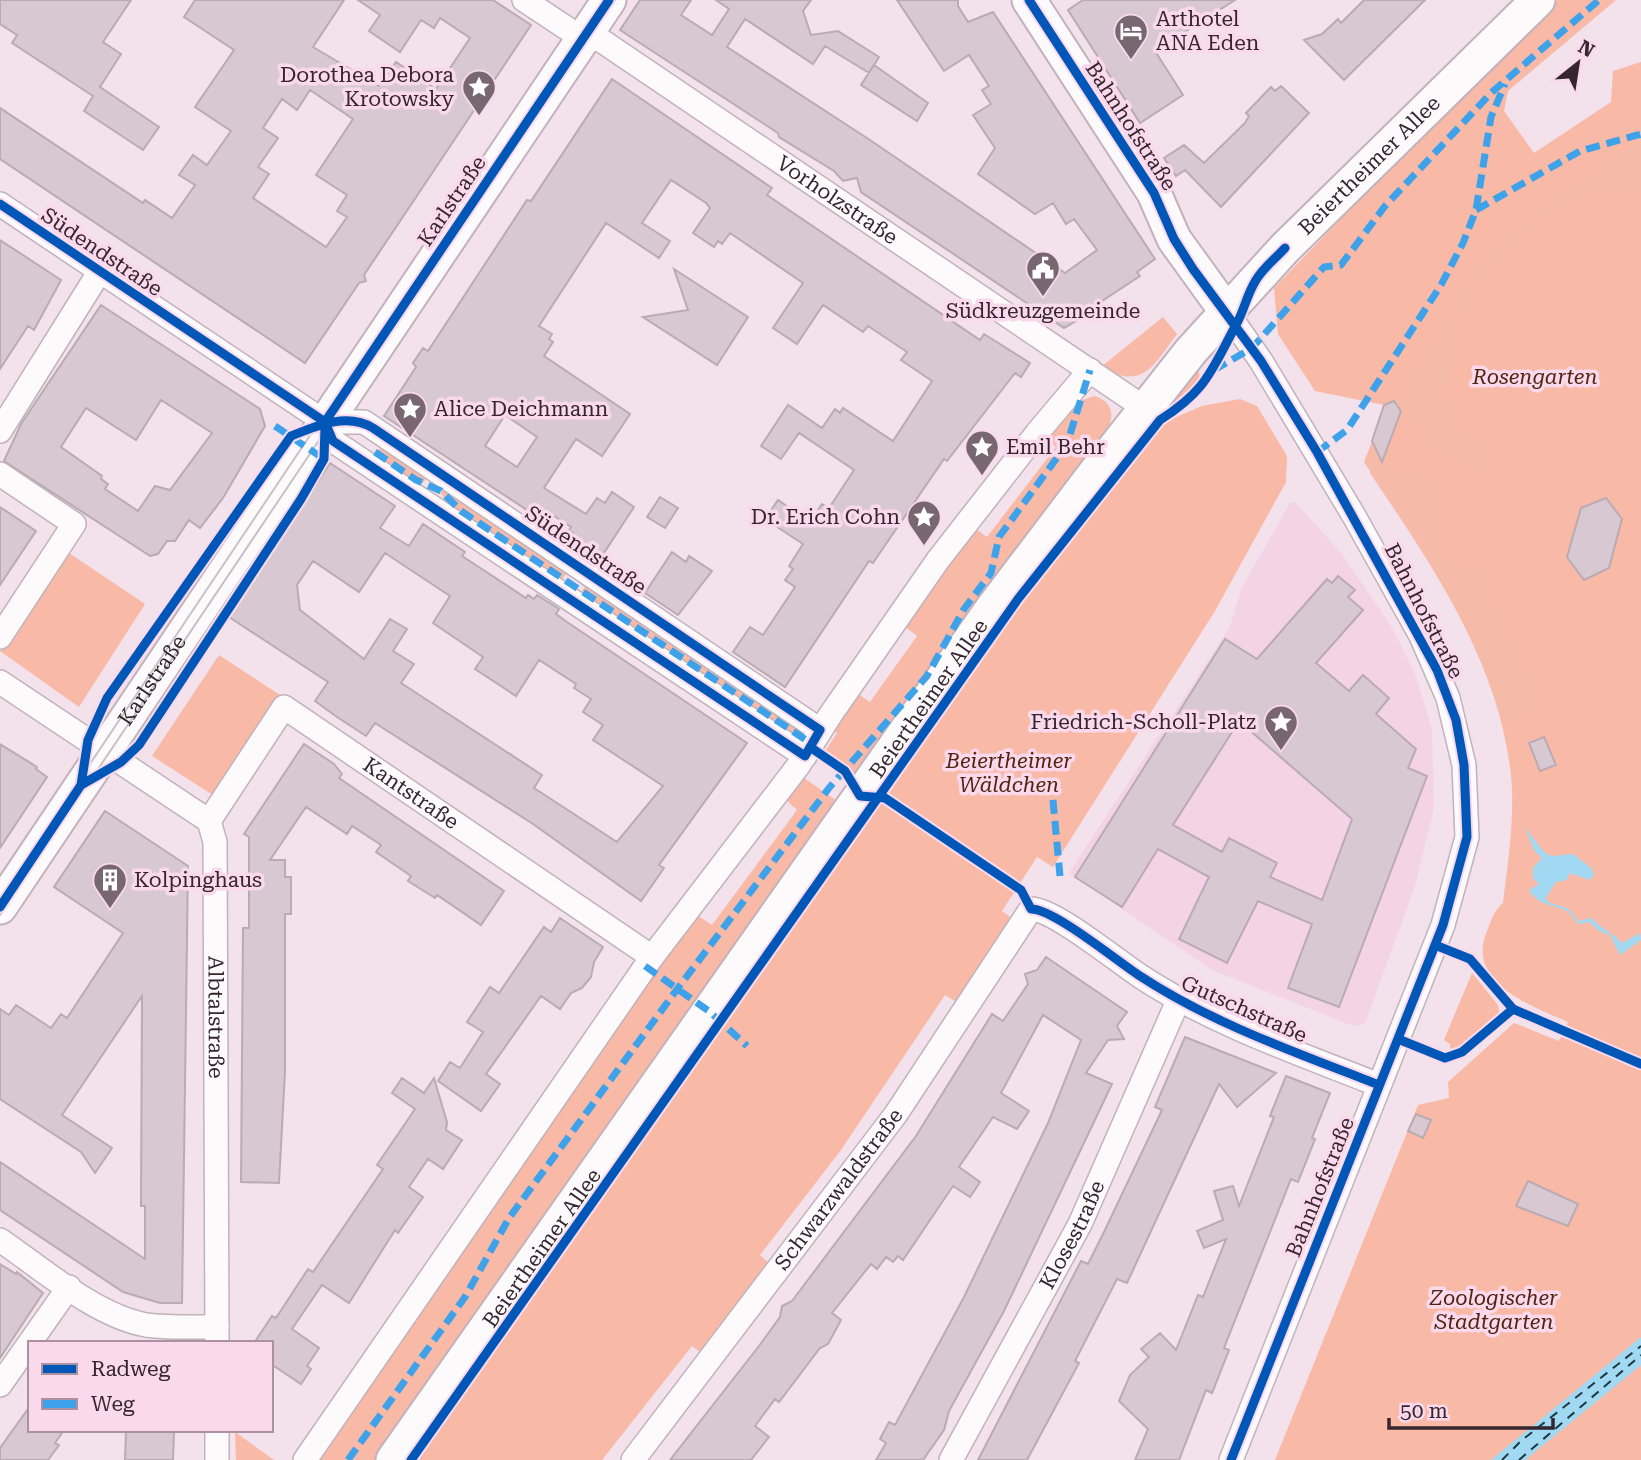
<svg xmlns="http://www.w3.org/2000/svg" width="1641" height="1460" viewBox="0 0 1641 1460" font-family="'Roboto Serif',serif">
<rect width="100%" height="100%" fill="#f3e1eb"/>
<!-- built -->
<path fill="#f5d3e7" d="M1295,502L1342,554L1393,629L1414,671L1432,729L1434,808L1414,889L1365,1023L1353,1026L1212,970L1069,873L1230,627L1241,589L1290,503Z"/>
<!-- green -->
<path fill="#f8b9a7" d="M1557,0H1616L1508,91L1504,111L1534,153L1611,102L1613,71L1641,62V1460H1275L1418,1105L1449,1098L1448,1082L1514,1023L1559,1041L1568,1022C1532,1006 1465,983 1487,931C1491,921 1494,910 1503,903C1508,861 1515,818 1511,775C1499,662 1432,565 1370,473L1393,402L1384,405L1315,391L1278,334L1274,288L1522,31Z
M1163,317L1177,334C1153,366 1143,391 1101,367Z
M1197,368C1209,387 1176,404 1163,413Z
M1094,396C1109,400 1115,411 1109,426L976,606L857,776L824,753L837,733L832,730L857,693L870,702L917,636L904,626L975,528L987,537L1056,447L1045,438L1077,402Z
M1240,399L1257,406L1287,456L1286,482L1215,611L1053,867L1037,857L1002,911L1012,918L958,1003L945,995L841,1150L760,1255L771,1265L704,1355L692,1346L602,1460H417L1007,623L1084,520L1165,422L1202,406Z
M381,447L427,477L423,483L412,486L372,460Z
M443,489L568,571L558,585L452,515L441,493Z
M66,551L145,604L79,707L0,651Z
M586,585L799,726L790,740L577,598Z
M219,655L283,697L216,797L152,756Z
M804,778L840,803L377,1460H319L694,913L712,925L797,810L786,800Z
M1472,973L1498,1005L1499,1012L1461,1046L1450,1049V1044L1444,1040Z
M235,1432L274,1460H236Z"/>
<!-- forest -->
<path fill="#f6baa9" d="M1641,145V195L1614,188L1599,199L1584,195C1520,238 1469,273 1456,355C1453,374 1448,395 1455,414C1459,424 1488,445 1498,453L1488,477C1441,465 1420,439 1394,401L1483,254L1557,193L1589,177L1596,166L1611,153Z
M1372,441L1377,452L1387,448L1394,465L1438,481L1449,494L1440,535L1445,551L1459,565L1489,572L1496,580L1499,606L1549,707L1504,730C1481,631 1419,545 1364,462Z"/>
<!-- water -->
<path fill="#a2d9f2" d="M1525,828L1545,853L1552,856L1573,854L1591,868L1594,875L1589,880L1570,873L1567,880L1556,882L1545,899L1550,903L1567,908L1579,921L1591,918C1601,929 1612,932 1622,943L1640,933L1641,940L1620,955L1610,935L1599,931L1589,922L1579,924C1574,919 1569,911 1563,909C1549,904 1538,905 1529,890L1539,884L1533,878V868L1542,858L1534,850Z
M1641,1337V1365L1525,1460H1491Z"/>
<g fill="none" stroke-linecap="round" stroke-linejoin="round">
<!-- ferry -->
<path stroke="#1c3841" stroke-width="2" stroke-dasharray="9 7" stroke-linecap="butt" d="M1502,1460L1521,1441L1641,1346
M1519,1460L1641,1355"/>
</g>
<!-- building -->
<path fill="#d8c8d1" stroke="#baabb3" stroke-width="2" fill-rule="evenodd" d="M0,0H131L103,42L121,54L100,87L159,127L143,150L84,111L93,96L12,43L17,35L0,24Z
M195,0H344L313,47L379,86L396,62L436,89L470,38L440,18L434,28L421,20L400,52L369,31L380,15L358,0H493L531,25L364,275L366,281L359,283L305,363L0,159V108L143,203L145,200L172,218L195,185L179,175L193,155L207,165L231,131L195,107L234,50L184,17ZM310,90L353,119L316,175L347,195L337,211L347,217L326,247L253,198L269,174L258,167L278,138L263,128L282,99L297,110Z
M640,0H691L681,15L712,35L729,9L716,0H811L803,11L811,35L838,31L879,57L869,73L825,46L813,64L745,19L727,47L870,140L1065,273L1097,250L1074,219L1066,224L1053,203L1035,214L978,174L995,148L973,115L991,104L982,90L989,86L969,55L944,71L897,0H958V6L968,22L993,12L1155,259L1137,272L1140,276L1096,305L1098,308L1064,328L861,192L857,178L843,181L834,171L779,137L778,133L620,30Z
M1083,0H1235L1155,51L1183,95L1140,123L1068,10Z
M1364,0H1425L1344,80L1304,40L1322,34L1338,19L1341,23Z
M874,65L928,103L917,121L861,85Z
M612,79L772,188L767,195L980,340L984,334L1030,363L1021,377L1015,373L947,461L944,459L873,563L869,561L785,687L733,652L750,627L763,635L795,587L785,580L793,569L789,566L803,544L765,519L778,500L810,522L822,504L829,508L854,470L799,433L781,459L761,446L788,405L822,428L835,409L840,413L843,408L893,441L932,381L901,360L907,352L868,326L863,332L823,305L797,344L773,328L803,283L730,233L722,244L718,241L714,247L693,233L710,208L706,203L671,180L642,223L670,241L659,258L606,223L539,326L552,334L549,339L553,342L544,356L630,414L602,456L576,439L544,488L586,514L597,498L605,503L612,492L634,507L600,559L569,539L573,533L569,530L571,527L539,506L533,514L384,416L416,367L413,363L423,348L428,351L527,200L531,201ZM505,415L537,437L517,467L485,446Z
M1281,86L1309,113L1221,207L1185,170L1176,176L1164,158L1184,145L1204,163L1245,123L1249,116L1246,113L1271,87L1275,91Z
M0,240L61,280L34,330L28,326L0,369Z
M674,269L748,317L717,365L643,317L688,310Z
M101,305L260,409L265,426L223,498L200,528L189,520L175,541H167L158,554L150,556L4,461L21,424ZM161,400L212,433L170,490L155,486L138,511L105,489L108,484L101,479L102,476L61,447L86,408L136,440Z
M1394,401L1401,411L1382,462L1372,441L1384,405Z
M330,463L395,506L380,528L409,546L423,524L465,552L462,556L526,598L528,595L534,599L537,595L559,609L556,614L567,622L747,743L659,865L664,868L641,901L533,824L375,723L366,736L337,717L315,701L328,682L229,617ZM385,553L450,596L433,623L483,657L475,669L516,696L539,660L576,684L574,688L591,699L583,712L603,725L593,740L663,786L617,842L534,788L542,775L401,683L414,664L393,651L407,629L390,619L364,659L300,610L297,585L313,561L359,592Z
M660,497L678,508L665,528L647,517Z
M1606,498L1622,519L1609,568L1584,580L1567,557L1581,508Z
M0,507L36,531L0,585Z
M672,552L686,562L689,556L712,571L678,615L645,593Z
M1338,576L1355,590L1348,597L1363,610L1316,663L1349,691L1363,675L1389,698L1376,714L1416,749L1408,768L1427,776L1339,1007L1288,988L1312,924L1258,901L1227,963L1179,939L1209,877L1158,849L1122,907L1075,877L1225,639L1257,659L1327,579L1332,583ZM1239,721L1352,819L1322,900L1270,877L1277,863L1229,838L1222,852L1173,825Z
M1544,737L1556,765L1540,771L1529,743Z
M0,744L37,767L36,769L47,777L0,848Z
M304,744L334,764L342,774L339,778L504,891L481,925L437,895L435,898L408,881L411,876L376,852L381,845L352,826L347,834L306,807L270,860H285V877H291V914H285V1071L279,1183L241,1182L243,928H249V837L244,834Z
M105,811L188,866L182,1303H160L123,1292L0,1210V1162L145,1259V1206H141L142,996L62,1115L112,1148L95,1173L81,1152L0,1099V1009L9,1015L16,1005L51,1028L61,1014L67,1018L123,933L54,887Z
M560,918L603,947L594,962L591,977L582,988L571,993L560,1009L541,996L486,1074L500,1084L481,1111L438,1081L450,1062L460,1068L483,1032L467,1022L490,987L499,993L544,927L551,932Z
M1046,957L1127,1012L1117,1026L1124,1039L1108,1040L1086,1073L1112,1084L1004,1311L949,1411L944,1430L923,1460H876L886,1443L880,1439L889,1422L895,1425L964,1297L1048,1123L1081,1040L1043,1015L1001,1093L1029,1111L1017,1129L993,1117L959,1167L980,1182L970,1197L953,1186L903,1260L898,1256L893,1262L886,1257L877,1269L871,1264L832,1313L841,1320L828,1344L820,1348L779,1402L775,1399L755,1426L769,1437L751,1460H670L759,1346L780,1317L782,1306L792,1301L916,1136L992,1014L1003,1021L1028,984L1025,974L1037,970Z
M1185,1037L1276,1073L1237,1107L1219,1084L1127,1283L1117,1279L1075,1361L1079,1363L1027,1460H978L1081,1261L1088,1264L1104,1232L1162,1110L1155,1107Z
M1286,1076L1330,1093L1312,1138L1315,1139L1298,1182L1291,1179L1224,1348L1229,1350L1212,1393L1206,1390L1179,1460H1135L1148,1429L1119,1401L1130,1375L1149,1357L1141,1349L1160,1333L1176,1350L1198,1295L1203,1297L1226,1239L1204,1248L1197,1231L1223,1220L1214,1191L1233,1186L1239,1206L1274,1117L1270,1116Z
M402,1078L424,1093L434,1078L447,1122L446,1130L462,1140L443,1169L428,1159L409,1187L423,1197L398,1233L395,1230L349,1303L322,1285L292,1329L319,1348L307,1366L311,1369L301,1384L271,1364V1343H254L272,1316L276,1318L308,1269L313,1272L383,1169L377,1165L415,1109L392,1093Z
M1416,1114L1431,1120L1423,1138L1408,1131Z
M1528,1181L1578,1204L1568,1226L1516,1206Z
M0,1264L16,1274L17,1272L43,1293L0,1358Z
M30,1406V1430H64L55,1443L59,1445L48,1460H0V1448Z
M126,1430L174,1431L173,1460H125Z"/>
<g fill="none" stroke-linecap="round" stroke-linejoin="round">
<!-- street casing -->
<g stroke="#c2b2bb" stroke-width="26">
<g id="street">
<path id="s1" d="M524,0L574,33L602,41L1146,409"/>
<path d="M0,204L325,422L333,441L805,756"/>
<path d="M1226,311L1261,361L1354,516L1421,636L1448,698L1464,765L1467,837L1443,925L1231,1460"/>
<path d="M325,422H364L373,428L820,730"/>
<path d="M0,431L100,271"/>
<path d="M0,474L74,524L0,637"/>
<path id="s2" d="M0,682L209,821L215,842L217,1343"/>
<path id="s3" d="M209,821L284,707L652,957"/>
<path d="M0,1240C41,1268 96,1316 146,1325C169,1328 194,1327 217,1327"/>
<path d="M0,1385L69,1287"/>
<path d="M217,1430V1460"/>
<path d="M305,1460L652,957L798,766L831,714L938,560L1037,433L1090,370"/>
<path id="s4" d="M633,1460L896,1114L1031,909C1054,909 1117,961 1140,976C1213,1024 1298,1053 1379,1085"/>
<path id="s5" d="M951,1460L1080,1224L1178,1001"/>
</g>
</g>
<!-- secondary casing -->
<g stroke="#c2b2bb" stroke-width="37">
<g id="secondary">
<path d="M1029,0L1154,193L1174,239L1226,311"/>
<path id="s6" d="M0,907L609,0"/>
<path id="s7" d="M393,1460L991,610L1101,465L1191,351L1285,248L1538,0"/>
</g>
</g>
<!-- street -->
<use href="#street" stroke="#fdfafc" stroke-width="23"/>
<!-- secondary -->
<use href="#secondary" stroke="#fdfafc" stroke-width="33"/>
<!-- tram -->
<path stroke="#c7c2c5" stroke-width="2" d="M37,843L333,401
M0,915L615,0"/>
<!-- quiet -->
<path stroke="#3ea2eb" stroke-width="7" stroke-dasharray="14 7" stroke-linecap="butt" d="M1476,210L1580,151L1641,134
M1214,370L1252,348L1324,267L1341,265L1385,206L1492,92L1599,0
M275,426L324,459
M375,452L416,480L441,491L461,511L812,744
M1317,452L1347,430L1441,285L1463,243L1476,210L1491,117L1505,84
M1051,779L1060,876
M645,966L710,1012L747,1046
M348,1460L465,1297L509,1218L678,988L829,788L927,676L964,609L991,573L999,537L1067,444L1090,370"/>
<!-- cycleway casing -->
<g stroke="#fbd9ec" stroke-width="13">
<path id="cycleway" d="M1029,0L1154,193L1174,239L1193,269L1261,361L1317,452L1437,670L1456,720L1464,765L1467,837L1443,925L1231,1460
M0,204L325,422L333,441L805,756L820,730L373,428C347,412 316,426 291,436L107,698L88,740L81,785L0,907
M325,422L609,0
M810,747L845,771L860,796L885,798L1021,890L1031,909C1054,909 1117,961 1140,976C1213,1024 1298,1053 1379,1085
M81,785L121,762L139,745L301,499L324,459L325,427
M1435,945L1470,959L1513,1009L1641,1064
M1398,1039L1445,1058L1462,1052L1513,1009
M411,1460L1018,599L1160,420C1207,390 1211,371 1236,325C1244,311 1247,294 1256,280C1263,268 1276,258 1285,248"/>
</g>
<!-- cycleway -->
<use href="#cycleway" stroke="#0057b8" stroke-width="9"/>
</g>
<!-- icons -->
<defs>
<g id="hotel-pin" transform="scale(1.75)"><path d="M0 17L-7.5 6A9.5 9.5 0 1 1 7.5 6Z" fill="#786770" stroke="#fbd9ec"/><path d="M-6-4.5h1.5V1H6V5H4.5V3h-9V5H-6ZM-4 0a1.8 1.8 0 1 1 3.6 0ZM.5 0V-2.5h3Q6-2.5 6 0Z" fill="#fff"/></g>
<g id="sight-pin" transform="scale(1.75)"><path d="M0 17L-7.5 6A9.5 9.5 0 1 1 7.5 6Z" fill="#786770" stroke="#fbd9ec"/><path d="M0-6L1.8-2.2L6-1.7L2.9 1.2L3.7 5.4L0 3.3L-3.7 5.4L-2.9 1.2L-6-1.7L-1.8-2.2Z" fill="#fff"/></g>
<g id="civic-pin" transform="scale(1.75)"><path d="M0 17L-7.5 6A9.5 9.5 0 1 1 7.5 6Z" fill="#786770" stroke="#fbd9ec"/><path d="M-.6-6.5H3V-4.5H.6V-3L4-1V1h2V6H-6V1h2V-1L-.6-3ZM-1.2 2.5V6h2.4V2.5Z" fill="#fff"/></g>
<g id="building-pin" transform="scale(1.75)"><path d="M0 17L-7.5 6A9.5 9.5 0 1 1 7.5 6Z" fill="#786770" stroke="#fbd9ec"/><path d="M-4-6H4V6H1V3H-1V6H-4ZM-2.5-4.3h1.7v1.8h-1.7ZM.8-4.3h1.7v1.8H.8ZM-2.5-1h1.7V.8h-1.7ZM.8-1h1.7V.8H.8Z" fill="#fff"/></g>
</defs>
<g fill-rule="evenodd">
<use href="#hotel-pin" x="1131" y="31"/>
<use href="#sight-pin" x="479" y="87"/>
<use href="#civic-pin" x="1043" y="268"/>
<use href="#sight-pin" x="410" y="409"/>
<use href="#sight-pin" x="982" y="447"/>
<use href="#sight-pin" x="924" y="517"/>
<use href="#sight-pin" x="1281" y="722"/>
<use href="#building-pin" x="110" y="880"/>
</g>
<g text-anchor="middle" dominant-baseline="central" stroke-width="7" stroke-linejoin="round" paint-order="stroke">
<!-- poi labels -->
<g font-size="21" fill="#35252e" stroke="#fbd9ec" text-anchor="start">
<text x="1156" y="19">Arthotel<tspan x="1156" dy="24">ANA Eden</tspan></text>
<text x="454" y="75" text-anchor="end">Dorothea Debora<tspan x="454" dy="24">Krotowsky</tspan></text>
<text x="1043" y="311" text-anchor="middle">Südkreuzgemeinde</text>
<text x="434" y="409">Alice Deichmann</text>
<text x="1006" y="447">Emil Behr</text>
<text x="900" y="517" text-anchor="end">Dr. Erich Cohn</text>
<text x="1256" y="722" text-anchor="end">Friedrich-Scholl-Platz</text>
<text x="134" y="880">Kolpinghaus</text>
</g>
<!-- street labels -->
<g font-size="21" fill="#35252e" stroke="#fbd9ec">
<text transform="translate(1131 126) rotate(57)">Bahnhofstraße</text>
<text stroke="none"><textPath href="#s7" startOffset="1624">Beiertheimer Allee</textPath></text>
<text stroke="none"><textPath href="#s1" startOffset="373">Vorholzstraße</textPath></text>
<text transform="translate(452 201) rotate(-56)">Karlstraße</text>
<text transform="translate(102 252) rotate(34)">Südendstraße</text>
<text transform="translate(586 550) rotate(34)">Südendstraße</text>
<text transform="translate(1424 611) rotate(63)">Bahnhofstraße</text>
<text stroke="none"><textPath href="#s6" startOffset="273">Karlstraße</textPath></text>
<text stroke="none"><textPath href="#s7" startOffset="931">Beiertheimer Allee</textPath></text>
<text stroke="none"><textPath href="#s3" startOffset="290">Kantstraße</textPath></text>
<text transform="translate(1244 1009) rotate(24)">Gutschstraße</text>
<text stroke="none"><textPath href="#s2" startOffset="448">Albtalstraße</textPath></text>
<text transform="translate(1320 1187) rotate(-68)">Bahnhofstraße</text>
<text stroke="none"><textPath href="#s4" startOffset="340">Schwarzwaldstraße</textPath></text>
<text stroke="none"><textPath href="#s5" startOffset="256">Klosestraße</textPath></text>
<text stroke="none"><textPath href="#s7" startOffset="259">Beiertheimer Allee</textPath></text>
</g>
<!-- park labels -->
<g font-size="21" font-style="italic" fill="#522410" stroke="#fbd9ec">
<text x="1535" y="377">Rosengarten</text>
<text x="1009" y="761">Beiertheimer<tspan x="1009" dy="24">Wäldchen</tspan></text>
<text x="1494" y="1298">Zoologischer<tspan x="1494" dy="24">Stadtgarten</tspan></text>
</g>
</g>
<!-- legend -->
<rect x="28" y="1341" width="245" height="91" fill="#fbd9ec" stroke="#ac91a0" stroke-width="2"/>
<rect x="42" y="1364" width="35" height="10" fill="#0057b8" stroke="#ac91a0" stroke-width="2"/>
<text x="91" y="1376" font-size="21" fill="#35252e">Radweg</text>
<rect x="42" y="1399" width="35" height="10" fill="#3ea2eb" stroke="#ac91a0" stroke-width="2"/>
<text x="91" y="1411" font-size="21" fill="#35252e">Weg</text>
<!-- north arrow -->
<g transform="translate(1578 63) rotate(30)" stroke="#fbd9ec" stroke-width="5" paint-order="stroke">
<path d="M0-5L12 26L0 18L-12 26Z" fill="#35252e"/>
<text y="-10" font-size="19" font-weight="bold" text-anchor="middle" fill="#35252e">N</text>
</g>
<!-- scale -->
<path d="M1389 1418v10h164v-10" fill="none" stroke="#35252e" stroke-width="3.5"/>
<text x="1400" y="1418" font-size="21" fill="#35252e" stroke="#fbd9ec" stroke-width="5" paint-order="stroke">50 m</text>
</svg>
